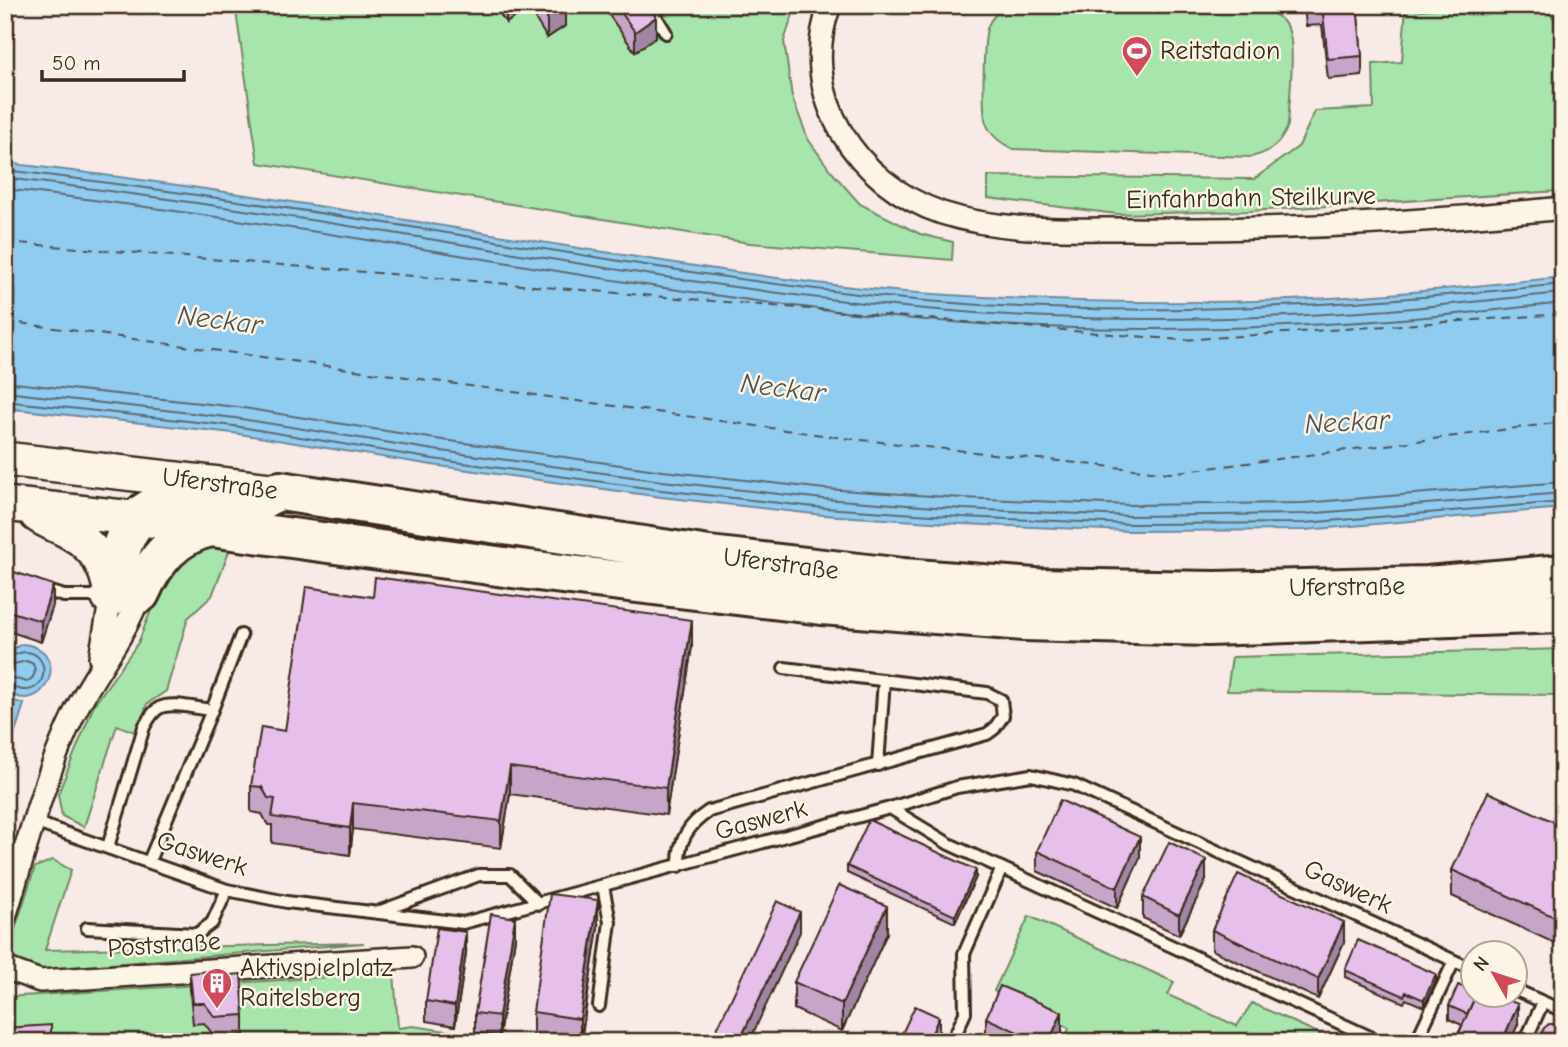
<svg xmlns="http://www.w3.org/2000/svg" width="1568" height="1047" viewBox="0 0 1568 1047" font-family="'Comic Neue',sans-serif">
<rect width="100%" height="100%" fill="#f8eae6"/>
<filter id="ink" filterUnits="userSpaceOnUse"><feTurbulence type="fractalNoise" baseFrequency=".0143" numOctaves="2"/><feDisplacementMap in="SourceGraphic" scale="14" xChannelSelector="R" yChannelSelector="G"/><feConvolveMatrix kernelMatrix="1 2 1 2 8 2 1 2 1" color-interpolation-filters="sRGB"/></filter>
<g filter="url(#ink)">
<!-- green -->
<path fill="#a8e5ac" stroke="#728865" stroke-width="2" d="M235,5H796L784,41L792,97L808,139L830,170L860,204L920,234L953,242L952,260L750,243L258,163Z
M1012,5L1256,7C1269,10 1282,16 1288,29C1296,44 1289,104 1288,125C1282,143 1270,153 1251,157L1013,149C1001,143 991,136 986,123C982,111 983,37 988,26C992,15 1002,9 1012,5Z
M1406,5H1544L1562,30L1559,191L1251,211L1117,214L988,198V176L1254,179L1299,146L1315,111L1374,108L1373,64L1402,62Z
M231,546L212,596L188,618L166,691L147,704L137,733L117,725L84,827L62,816L58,794L94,705L138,643L168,567L198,548Z
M1563,649V695L1227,691L1232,657Z
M53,860L71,870L45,950L364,943L39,970L17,966L8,951L35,867Z
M1029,916L1174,982L1168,995L1237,1026L1252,1003L1331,1039L1329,1042H1064L1069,1028L994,991Z
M394,973L398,1028L413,1026L521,1042H5V997Z"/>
<!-- water -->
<path fill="#90cbf0" stroke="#6e8b9c" stroke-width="2" d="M5,163C193,184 380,216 566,246C688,265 810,286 933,294C1085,304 1239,306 1390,294C1448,289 1505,283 1563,277V508L1305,530L1129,531L962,524L823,515L661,497L432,465L233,433L5,408Z
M22,644C77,649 42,723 5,689V653Z
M5,698L24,704L5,764Z"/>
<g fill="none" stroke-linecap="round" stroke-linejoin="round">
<!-- shore -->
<path stroke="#5d6a72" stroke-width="2" d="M5,170C141,186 276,206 411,227C582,255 753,285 926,301C1137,319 1352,306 1563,284
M5,178C141,194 276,214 411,236C582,264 753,294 926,309C1078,323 1238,321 1390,310C1448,305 1505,298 1563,293
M5,189C141,205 276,225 411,247C582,275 753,305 926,320C1079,333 1237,331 1390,320C1448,316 1505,309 1563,303
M5,382L237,407L436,439L663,471L825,489L963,498L1130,505L1303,503L1563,482
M5,392L235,418L434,450L662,481L824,499L963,509L1130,516L1304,514L1563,493
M5,401L234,426L433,459L661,490L824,508L962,517L1130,524L1304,523L1563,502
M5,658C13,657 19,651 27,652C49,654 49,688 27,690C19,691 13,686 5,685
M5,666L27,661L33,664C37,672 34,678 27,682L5,676"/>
<!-- ferry -->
<path stroke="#505252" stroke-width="2" stroke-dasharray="9 7" stroke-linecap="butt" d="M5,242L1182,340L1563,314
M5,321L843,438L1170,473L1563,422"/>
<!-- lane casing -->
<g stroke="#3b2a1e" stroke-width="16">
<path id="lane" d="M649,5L666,33
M41,589L64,596H105
M878,765L884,680
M890,808L949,844L1381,1042
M34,822L227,890L287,902L463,923L890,808L957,787L1031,775L1074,785L1474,970
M108,847L144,727C148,720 152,712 159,708C172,701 198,709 212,710L241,635
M149,861L212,710
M679,866C678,841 688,825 709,811L987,734L994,729L1003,716L1001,700L987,693L784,668
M378,912L479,875H510L539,904
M87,928L197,934L212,923L227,890
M1516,990L1563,1011
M599,1006L610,922L603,886
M952,1042L965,1013L964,954L1002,868
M1416,1042L1454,961
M1525,1042L1543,1002"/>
</g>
<!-- street casing -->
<g stroke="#3b2a1e" stroke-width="26">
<path id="street" d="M830,5C796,94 856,184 942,213C1001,232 1064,229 1125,229C1271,231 1417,223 1563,208
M100,658L111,596
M5,917C26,849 43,779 74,714C94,672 126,637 140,593
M5,968L40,981L412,957"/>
</g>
<!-- primary casing -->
<g stroke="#3b2a1e" stroke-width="38">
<path id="primary" d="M5,459L280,491
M5,504L159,521
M37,515C48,523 60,526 71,533C95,546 108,569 111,596"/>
</g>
<!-- highway casing -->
<g stroke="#3b2a1e" stroke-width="44">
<path id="highway" d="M140,593C154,561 175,534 211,527L512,568L822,605L1024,621L1208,626L1563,613
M111,596C119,546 128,497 191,502C208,503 229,510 245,507C258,504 267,494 280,491L709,556L903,578L1035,588L1215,591L1428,586L1563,574"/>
</g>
<!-- lane -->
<use href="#lane" stroke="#fcf5e5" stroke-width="10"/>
<!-- street -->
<use href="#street" stroke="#fcf5e5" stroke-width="21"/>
<!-- primary -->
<use href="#primary" stroke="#fcf5e5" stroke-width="33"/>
<!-- highway -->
<use href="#highway" stroke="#fcf5e5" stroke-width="38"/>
</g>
<!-- wall -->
<path fill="#c6a5c9" stroke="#3b2a1e" stroke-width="2" d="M494,5H533L506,23Z
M536,5L565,6V26L547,38L536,20Z
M602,5H648L656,37L635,52Z
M1304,5H1357L1362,56V76L1328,79L1322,25L1306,26Z
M1415,5H1447V7L1416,10Z
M5,569L53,605L41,642L5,630Z
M692,646L666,815L510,794L501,848L353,829L350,855L272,843V825H268L262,814L251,812V786L285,731Z
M1563,826V947L1452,896V870Z
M1037,851L1140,858L1117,908L1037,871Z
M847,866L976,877L955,923L847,873Z
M1206,880L1179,935L1143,918V897Z
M598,927L581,1042H557L533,1038V1012Z
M1212,930L1344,942L1318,999L1212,950Z
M887,933L842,1031L794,1009V982Z
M515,938L499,1036L475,1033V1013Z
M466,953L455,1026L426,1021V1001Z
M1345,970L1436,981L1424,1007L1406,999L1404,1003L1345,977Z
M190,973L209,977L244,1015V1035L215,1037L204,1023L193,1024L190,993Z
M1449,1006L1518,1024L1510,1042H1455L1462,1025L1449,1019Z
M986,1018L1062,1032L1058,1042H994L986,1039Z"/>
<!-- shaded-wall -->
<path fill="#a186a4" stroke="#3b2a1e" stroke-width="2" d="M512,5H533L506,23V10Z
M565,6V26L547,38V17Z
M656,17V37L635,52V32Z
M53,585V605L41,642V621Z
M692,620V646L666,815V788Z
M510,767V794L501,848V821Z
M353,803V829L350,855V828Z
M1140,837V858L1117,908V888Z
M1206,860V880L1179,935V915Z
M976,870V877L955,923V916Z
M598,900V927L580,1042V1019Z
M887,906V933L842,1031V1004Z
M800,912V932L749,1042H739Z
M515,918V938L499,1036V1016Z
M1344,922V942L1318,999V979Z
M466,932V953L455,1026V1006Z
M1436,974V981L1424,1007V1000Z
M1518,1004V1024L1510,1042H1502Z
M1062,1012V1032L1058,1042H1049Z
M939,1017V1037L937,1042H928Z"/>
<!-- building -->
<path fill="#e6c0ea" stroke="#3b2a1e" stroke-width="2" d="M502,5H512L506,10Z
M539,5H565V6L547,17Z
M616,5H648L656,17L635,32Z
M1322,5H1357L1362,56L1328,59Z
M5,569L53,585L41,621L5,610Z
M375,577L692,620L666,788L510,767L501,821L353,803L350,828L272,817L275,799L268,798L262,787L251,786L261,727L285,731L306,587L373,597Z
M1488,792L1563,826V921L1452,870Z
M1060,800L1140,837L1117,888L1037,851Z
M869,820L976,870L955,916L847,866Z
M1169,842L1206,860L1179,915L1143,897Z
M1238,874L1344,922L1318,979L1212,930Z
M839,885L887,906L842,1004L794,982Z
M550,894L598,900L580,1019L533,1012Z
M777,901L800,912L739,1042H711Z
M491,914L515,918L499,1016L475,1013Z
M437,928L466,932L455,1006L426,1001Z
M1358,940L1436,974L1424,1000L1406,992L1404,996L1345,970Z
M209,971V977L241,974L244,1015L215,1017L204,1003H193L190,973Z
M1458,985L1474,992V995H1476L1467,1014L1449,1006Z
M1000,986L1062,1012L1049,1042H1040L986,1018Z
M1476,995H1495L1518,1004L1502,1042H1455Z
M915,1006L939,1017L928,1042H898Z
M1549,1024H1555L1560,1031V1035L1557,1042H1538L1544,1028Z
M51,1025V1042H5V1028Z
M77,1035L108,1040V1042H64L68,1036Z
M1333,1036L1345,1042H1330Z"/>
</g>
<!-- icons -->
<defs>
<g id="stadium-pin" transform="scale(1.575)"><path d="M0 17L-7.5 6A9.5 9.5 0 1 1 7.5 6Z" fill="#d1495b" stroke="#fcf5e5"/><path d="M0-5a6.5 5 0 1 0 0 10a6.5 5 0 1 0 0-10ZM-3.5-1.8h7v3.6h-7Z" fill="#fff"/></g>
<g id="building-pin" transform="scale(1.575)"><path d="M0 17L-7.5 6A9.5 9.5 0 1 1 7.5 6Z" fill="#d1495b" stroke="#fcf5e5"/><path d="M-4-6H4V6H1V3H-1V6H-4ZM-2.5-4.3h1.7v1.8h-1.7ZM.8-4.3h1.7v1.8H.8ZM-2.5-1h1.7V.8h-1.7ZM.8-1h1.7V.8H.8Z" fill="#fff"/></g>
</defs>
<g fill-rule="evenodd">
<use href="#stadium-pin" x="1137" y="51"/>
<use href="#building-pin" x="217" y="983"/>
</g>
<g text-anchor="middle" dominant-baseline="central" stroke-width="5" stroke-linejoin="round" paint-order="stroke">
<!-- poi labels -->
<g font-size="26" fill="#3b2a1e" stroke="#fcf5e5" text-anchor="start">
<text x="1160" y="51">Reitstadion</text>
<text x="240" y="968">Aktivspielplatz<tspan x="240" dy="30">Raitelsberg</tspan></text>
</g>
<!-- street labels -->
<g font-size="26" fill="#3b2a1e" stroke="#fcf5e5">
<text transform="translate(1251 198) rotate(-1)">Einfahrbahn Steilkurve</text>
<text transform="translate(220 484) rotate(7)">Uferstraße</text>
<text transform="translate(781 564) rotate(7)">Uferstraße</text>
<text transform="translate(1347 587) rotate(-1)">Uferstraße</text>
<text transform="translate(761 820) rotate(-15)">Gaswerk</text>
<text transform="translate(202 854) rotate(18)">Gaswerk</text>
<text transform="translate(1348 887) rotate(25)">Gaswerk</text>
<text transform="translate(164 945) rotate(-4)">Poststraße</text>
</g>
<!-- water labels -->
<g font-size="28" font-style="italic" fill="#505252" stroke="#fcf5e5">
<text transform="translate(220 320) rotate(7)">Neckar</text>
<text transform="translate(783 388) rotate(7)">Neckar</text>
<text transform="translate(1347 422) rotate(-3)">Neckar</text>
</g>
</g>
<!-- margin -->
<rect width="1568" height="1047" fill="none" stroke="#fcf5e5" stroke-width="28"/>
<rect x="14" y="14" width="1540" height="1019" fill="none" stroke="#3b2a1e" stroke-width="2.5" filter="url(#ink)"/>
<!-- north arrow -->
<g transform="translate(1494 974) rotate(309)"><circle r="33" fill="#fcf5e5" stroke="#afa495" stroke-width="2"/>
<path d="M0-5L12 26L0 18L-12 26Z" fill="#d1495b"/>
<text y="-10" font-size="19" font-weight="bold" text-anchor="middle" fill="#3b2a1e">N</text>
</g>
<!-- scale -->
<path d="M42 70v10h142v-10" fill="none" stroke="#3b2a1e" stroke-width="3.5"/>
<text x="52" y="70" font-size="21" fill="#3b2a1e" stroke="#fcf5e5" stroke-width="5" paint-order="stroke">50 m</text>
</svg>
